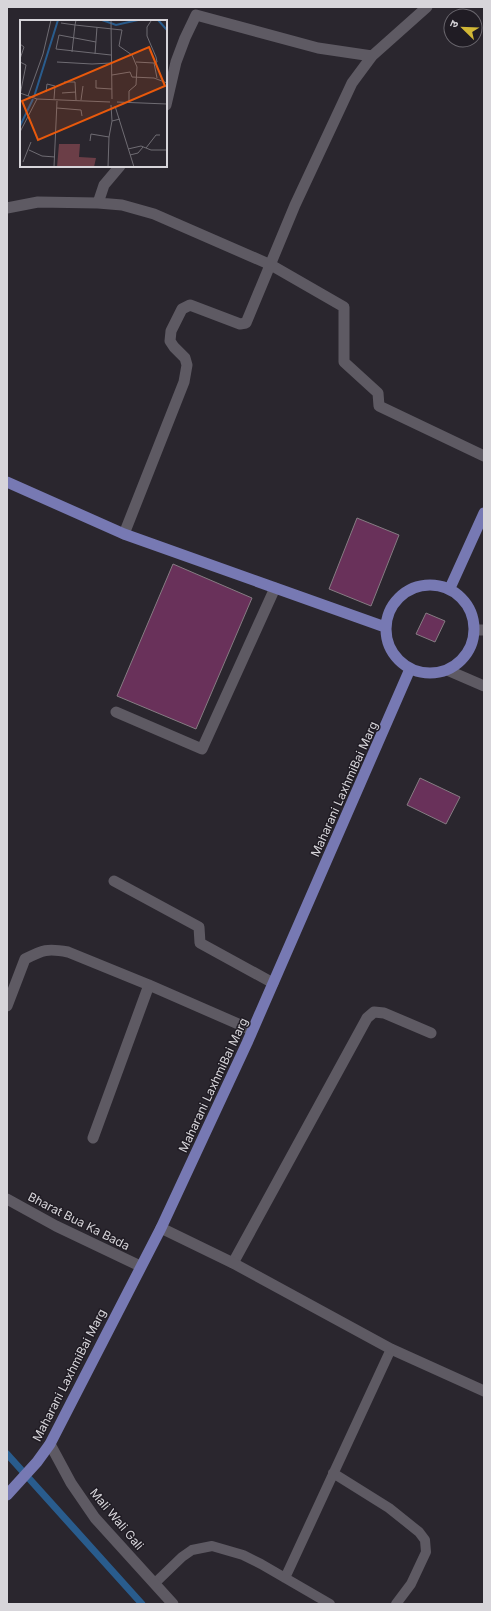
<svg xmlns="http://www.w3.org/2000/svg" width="491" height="1611" viewBox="0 0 491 1611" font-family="Inter,'Noto Sans Devanagari',sans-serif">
<rect width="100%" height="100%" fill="#2a262e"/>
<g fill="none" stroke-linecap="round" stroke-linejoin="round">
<!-- stream -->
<path stroke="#295c8d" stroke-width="7" d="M7,1454L142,1604"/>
</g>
<!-- building -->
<path fill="#69315a" stroke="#867c83" d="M357,518L399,535L371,606L329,589Z
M173,564L252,598L196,729L117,696Z
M426,613L445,621L435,642L416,634Z
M420,778L460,797L446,824L407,805Z"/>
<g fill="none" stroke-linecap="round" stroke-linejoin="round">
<!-- service -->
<path stroke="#5e5a63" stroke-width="10" d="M333,1473L389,1508L419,1532L425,1540L426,1552L411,1584L396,1604
M285,1578L391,1349
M155,1583L182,1557L192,1550L212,1546L243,1555L261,1564L330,1604"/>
<!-- minor -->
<path stroke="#5e5a63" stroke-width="11" d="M166,105L176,62L185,38L196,15L318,48L372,56
M98,203L104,185L120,166
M7,208L38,202L98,203L122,205L154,214L271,265L344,307V362L378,393L379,406L484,456
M124,534L184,382L187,365L185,358L174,347L170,341L171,331L182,309L190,305L240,324L246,323L295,205L352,83L372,56L427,7
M447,670L484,686
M116,712L202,749L275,588
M114,881L199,927L200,943L273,983
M7,1006L25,959C43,950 47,948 68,952L149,985L252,1030
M93,1138L149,985
M7,1199L56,1226L140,1266
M233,1263L367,1018L374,1012L384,1013L431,1033"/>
<!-- tertiary -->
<path stroke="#5e5a63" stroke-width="11" d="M161,1228L233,1263L391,1349L484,1391
M50,1444L71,1483L95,1518L173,1604"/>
<!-- secondary -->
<path stroke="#5e5a63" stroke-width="11" d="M475,630H484"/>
<!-- primary -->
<path stroke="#7779b3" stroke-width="11" d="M7,482L124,534L385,627
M386 629a44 44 0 1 1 88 0a44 44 0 1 1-88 0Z
M450,588L484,513
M7,1495L37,1462L50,1444L161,1228L247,1043L410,669"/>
</g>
<g text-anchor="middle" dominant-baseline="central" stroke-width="3" stroke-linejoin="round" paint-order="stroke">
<!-- street labels -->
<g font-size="12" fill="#d7d5da" stroke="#201c24">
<text transform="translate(344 789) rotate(-66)">Maharani LaxhmiBai Marg</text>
<text transform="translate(213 1085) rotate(-65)">Maharani LaxhmiBai Marg</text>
<text transform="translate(79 1221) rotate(27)">Bharat Bua Ka Bada</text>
<text transform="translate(69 1375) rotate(-63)">Maharani LaxhmiBai Marg</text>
<text transform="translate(117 1519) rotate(50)">Mali Wali Gali</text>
</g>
</g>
<!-- overview -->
<g transform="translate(20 20)">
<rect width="147" height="147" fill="#2a262e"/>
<path d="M39,124H60L59,137L76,138L74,147H37Z" fill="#6b3e47"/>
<path fill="none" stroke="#295c8d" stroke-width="2" d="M82,0L96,5L118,0M138,0L147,10M14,77L38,0M0,106L13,79"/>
<path fill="none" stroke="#6f6c73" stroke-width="1" d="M56,0L55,5L102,10L99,26L112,35L117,47L116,65L109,71V83M91,0L92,79M131,1L127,7V16L136,37L137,42L134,43M41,3L55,5L52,32M76,22L39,15L36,29L91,35M0,24L4,27L0,39M75,34L77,7M0,42L6,45L0,75M37,42L72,44L91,43M116,42L134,43L137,58M92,55L110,52L112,57L134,58L147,63M76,60V68L92,69M44,62H55L56,80M26,72L27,64L35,66L34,79M0,73L17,79L90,82M42,73L56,72M8,76L23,34L31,0M61,80L63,66M97,82L147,84M91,85L92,101M95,86L114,147M37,88L61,90L62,96M0,112L17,79M89,117L92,101L100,99M70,121L71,114L89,117L88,147M126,128L136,115H140M108,129L121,126L131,130H147M9,130L22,136L35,137M110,135L118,133L123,127M3,142L11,122M34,147L37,81"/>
<path fill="#e8590c" fill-opacity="0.15" stroke="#e8590c" stroke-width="2" d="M129,27L145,66L18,120L2,81Z"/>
<rect width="147" height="147" fill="none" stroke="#d7d5da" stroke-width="2"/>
</g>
<!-- border -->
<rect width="491" height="1611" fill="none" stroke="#d7d5da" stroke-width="16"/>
<!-- north arrow -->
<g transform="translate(463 28) rotate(293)"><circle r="19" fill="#201c24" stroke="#69666d"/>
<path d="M0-3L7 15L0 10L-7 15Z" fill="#d1b736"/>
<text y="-6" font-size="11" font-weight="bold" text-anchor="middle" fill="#d7d5da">उ</text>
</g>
</svg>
